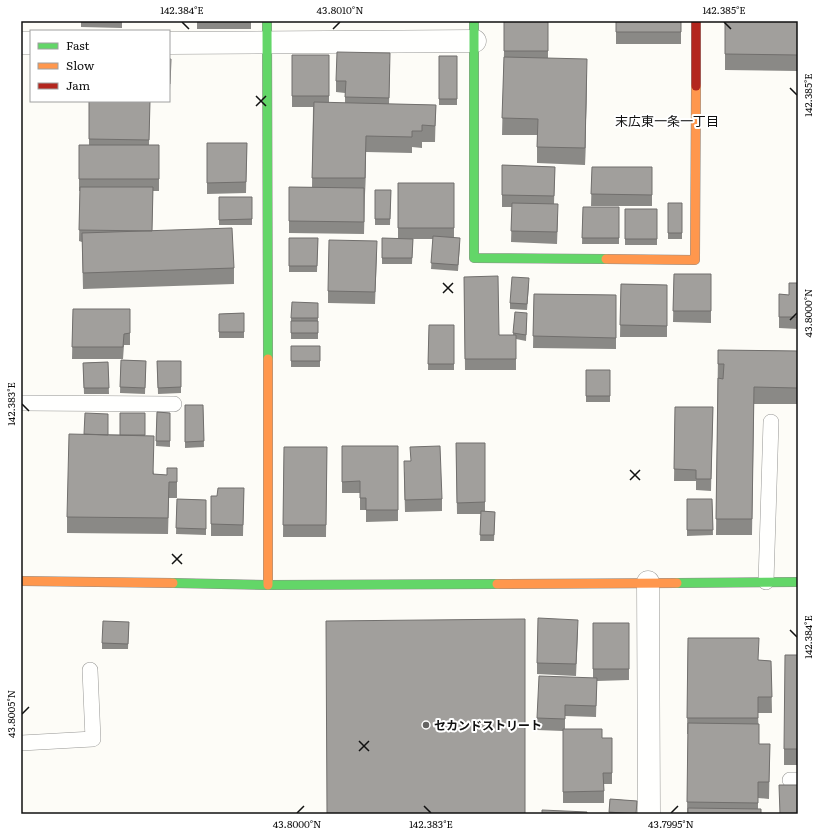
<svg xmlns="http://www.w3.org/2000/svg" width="819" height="835" viewBox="0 0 819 835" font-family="Literata,'Noto Sans JP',serif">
<rect width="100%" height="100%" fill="#fdfcf7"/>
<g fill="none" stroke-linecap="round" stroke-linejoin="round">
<!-- lane casing -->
<g stroke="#979795" stroke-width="16">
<path id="lane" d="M21,403L174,404
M766,582L771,422
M21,743L93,739L90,670
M790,780H798"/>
</g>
<!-- street casing -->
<g stroke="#979795" stroke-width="23">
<path id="street" d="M21,43H31
M169,43L475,41
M648,582L649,814"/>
</g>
<!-- fast casing -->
<g stroke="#8e8d8b" stroke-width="10">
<path id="fast" d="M267,21L268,359
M474,21V258L606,259
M173,583L268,585L497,584
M677,583L798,582"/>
</g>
<!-- slow casing -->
<g stroke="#8e8d8b" stroke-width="10">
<path id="slow" d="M606,259L695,260L696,86
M268,359V585
M21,581L173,583
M497,584L677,583"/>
</g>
<!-- jam casing -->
<g stroke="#8e8d8b" stroke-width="10">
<path id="jam" d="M696,86V21"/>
</g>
<!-- lane -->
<use href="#lane" stroke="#fffffe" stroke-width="15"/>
<!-- street -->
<use href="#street" stroke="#fffffe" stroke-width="22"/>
<!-- fast -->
<use href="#fast" stroke="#63d668" stroke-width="9"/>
<!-- slow -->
<use href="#slow" stroke="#ff974d" stroke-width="9"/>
<!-- jam -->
<use href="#jam" stroke="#b3261e" stroke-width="9"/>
</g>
<!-- wall -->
<path fill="#8a8986" d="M81,21H122V28L81,27Z
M143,21H188V22H143Z
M197,21H251V29H197Z
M357,21H413V22H357Z
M548,21V58L587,75L585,165L537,163V135H502L504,51Z
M616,21H681V44H616Z
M725,21H798V71L725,70Z
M292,55H329V103H345V93L336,92V81L390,64L389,104L436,105L435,142H422V148L412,147V153L366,152L364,234L289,233V187H312L313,107H292Z
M439,56H457V105H439Z
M169,59H171L170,90H169Z
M89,101H150L149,145H159V191H153L152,231L234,268V284L83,289L82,242L79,241L80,191H79V145H89Z
M207,143H247L246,193L207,194Z
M502,165L555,167L554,204L558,216L557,244L511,242L512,207H502Z
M592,167H652V206H591Z
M398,183H454V238L460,244L458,271L431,269L433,239H413L412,264H382V238L398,239Z
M375,190H391L390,225H375Z
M219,197H252V225H219Z
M668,203H682V239H668Z
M583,207H619V244H582Z
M625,209H657V245H625Z
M289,238H318L317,272H289Z
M377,252L375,304L328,303V291Z
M674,274H711V323L673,322Z
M464,277L499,335H513L515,312L527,318L526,341L516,339V370H465Z
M798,283V329L779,328V294L789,295Z
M529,284L527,310L510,309V303Z
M621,284L667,285V337H620Z
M534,294L616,295V349L533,348Z
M318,303V339H291V318Z
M73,309H130V345H124L123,359H72Z
M244,313V338H219V314Z
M429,325H454V370H428Z
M291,346H320V367H291Z
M718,350L798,351L797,404H754L752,535H716Z
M121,360L146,361L145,394L120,393Z
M157,361H181V393L158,394Z
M108,362L109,394H84L83,363Z
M586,370H610V402H586Z
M185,405H203L204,447L185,448Z
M675,407H713L711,491L696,490V481H674Z
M157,412L170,413V447L156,446Z
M84,434L145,435L154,474L167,475L177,468V498H169L168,534L67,533V517Z
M456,443H485V511L495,512L494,541H480L481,514H457Z
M342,446H398V521L366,522V510H360V493H342Z
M284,447H327L326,537H283Z
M404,472L442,499V511L405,512Z
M244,488L243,536H211V496H217Z
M177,499L206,500V535L176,534Z
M687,499H712L713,535L687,536Z
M129,622L128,649H102V643Z
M593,623H629V680L597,681L596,717L565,716V729L602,738H612V784H604V803H563V731L537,730V718L593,678Z
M578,631L576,676L537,674V663Z
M688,638L759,660L771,661L772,713H758L759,744H770L769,799L758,798V809L761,814H687L688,734H687Z
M798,655V765H784V749Z
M610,799L637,801L636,814H609Z"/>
<!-- shaded-wall -->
<path fill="#716f6d" d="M587,59V75L585,165V148Z
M366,136V152L365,195V178Z"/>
<!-- building -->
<path fill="#a19f9c" stroke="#716f6d" d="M504,21H548V51H504Z
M616,21H681V32H616Z
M725,21H798V55L725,54Z
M337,52L390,53L389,98L345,97L346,81H336Z
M292,55H329V96H292Z
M439,56H457V99H439Z
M504,57L587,59L585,148L537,147L538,119L502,118Z
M169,59H171L170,84H169Z
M89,101H150L149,140L89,139Z
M314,102L436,105L435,126L422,125V131H412V137L366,136L365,178H312Z
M207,143H247L246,182L207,183Z
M79,145H159V179H79Z
M502,165L555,167L554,196L502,195Z
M592,167H652V195L591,194Z
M398,183H454V228H398Z
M80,187H153L152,231L79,230Z
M289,187L364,188V222L289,221Z
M375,190H391L390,219H375Z
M219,197H252V219L219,220Z
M512,203L558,204L557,232L511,231Z
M668,203H682V233H668Z
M583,207H619V238H582Z
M625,209H657V239H625Z
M232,228L234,268L83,273L82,233Z
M433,236L460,238L458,265L431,263Z
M289,238H318L317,266H289Z
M382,238L413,239L412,258H382Z
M329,240L377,241L375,292L328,291Z
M674,274H711V311H673Z
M498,276L499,335H516V359H465L464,277Z
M512,277L529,278L527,304L510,303Z
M789,283H798V317H779V294L789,295Z
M621,284L667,285V326L620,325Z
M534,294L616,295V338L533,336Z
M292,302L318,303V318H291Z
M73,309H130V333L124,334L123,347H72Z
M515,312L527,313L526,335L513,333Z
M244,313V332H219V314Z
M291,321H318V333H291Z
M429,325H454V364H428Z
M291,346H320V361H291Z
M718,350L798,351L797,388L754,387L752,519H716L718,378L723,379L724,364H718Z
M121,360L146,361L145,388L120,387Z
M157,361H181V387L158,388Z
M108,362L109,388H84L83,363Z
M586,370H610V396H586Z
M185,405H203L204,441L185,442Z
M675,407H713L711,479H696V470L674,469Z
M157,412L170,413V441H156Z
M85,413L108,414V435L84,434Z
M120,413H145V435H120Z
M69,434L154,436L153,474L167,475V468H177V482H169L168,518L67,517Z
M456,443H485V502L457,503Z
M342,446H398V510H366V498H360V481L342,482Z
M440,446L442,499L405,500L404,461H411L410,447Z
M284,447H327L326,525H283Z
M218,488H244L243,525L211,524V496H217Z
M177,499L206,500V529L176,528Z
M687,499H712L713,530H687Z
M481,511L495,512L494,535H480Z
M538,618L578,620L576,664L537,663Z
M525,619V814H327L326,621Z
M103,621L129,622L128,644L102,643Z
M593,623H629V669H593Z
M688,638H759L758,660L771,661L772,697H758V718H687Z
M785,655H798V749H784Z
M539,676L597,678L596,706L565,705V719L537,718Z
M688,723L759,724V744H770L769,782H758V803L687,802Z
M563,729H602V738H612V773H603L604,791L563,792Z
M779,785H798V814H780Z
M610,799L637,801L636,814L609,812Z
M688,808L761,809V814H688Z
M542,810L587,812V814H542Z"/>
<!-- ticks -->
<path fill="none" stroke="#111" stroke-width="1.5" d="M182,22L189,29M724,22L731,29M333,29L340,22M790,88L797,95M256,96L266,106M256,106L266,96M443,283L453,293M443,293L453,283M790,320L797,313M22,404L29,411M630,470L640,480M630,480L640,470M172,554L182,564M172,564L182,554M790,630L797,637M22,714L29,707M359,741L369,751M359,751L369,741M424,806L431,813M297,813L304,806M671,813L678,806"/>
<!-- markers -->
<circle fill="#646362" stroke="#fff" stroke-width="1.5" cx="426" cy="725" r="4"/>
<g text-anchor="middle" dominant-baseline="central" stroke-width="4" stroke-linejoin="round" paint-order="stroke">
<!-- poi labels -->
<g font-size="12" font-weight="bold" fill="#111" stroke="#fff" text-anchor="start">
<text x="434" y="725">セカンドストリート</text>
</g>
<!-- neighbourhood labels -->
<g font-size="13" fill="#111" stroke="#fff">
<text x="667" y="120">末広東一条一丁目</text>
</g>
</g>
<!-- border -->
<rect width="819" height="835" fill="none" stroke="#ffffff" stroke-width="44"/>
<!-- legend -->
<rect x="30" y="30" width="140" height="72" fill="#ffffff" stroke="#a0a0a0"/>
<rect x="38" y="43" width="20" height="6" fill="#63d668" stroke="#a0a0a0"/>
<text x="66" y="50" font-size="12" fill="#111111">Fast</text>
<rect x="38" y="63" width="20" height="6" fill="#ff974d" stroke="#a0a0a0"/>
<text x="66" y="70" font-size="12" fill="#111111">Slow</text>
<rect x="38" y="83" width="20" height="6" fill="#b3261e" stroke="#a0a0a0"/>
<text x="66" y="90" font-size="12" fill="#111111">Jam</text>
<rect x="22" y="22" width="775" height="791" fill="none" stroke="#111" stroke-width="1.5"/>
<g font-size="10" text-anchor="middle" fill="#111">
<text x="182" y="14">142.384°E</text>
<text x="340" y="14">43.8010°N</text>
<text x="724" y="14">142.385°E</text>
<text transform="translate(808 95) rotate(-90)" y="4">142.385°E</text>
<text transform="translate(808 313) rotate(-90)" y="4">43.8000°N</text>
<text transform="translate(11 404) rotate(-90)" y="4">142.383°E</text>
<text transform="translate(808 637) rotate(-90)" y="4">142.384°E</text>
<text transform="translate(11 714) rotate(-90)" y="4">43.8005°N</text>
<text x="297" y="828">43.8000°N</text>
<text x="431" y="828">142.383°E</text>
<text x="671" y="828">43.7995°N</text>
</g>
</svg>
